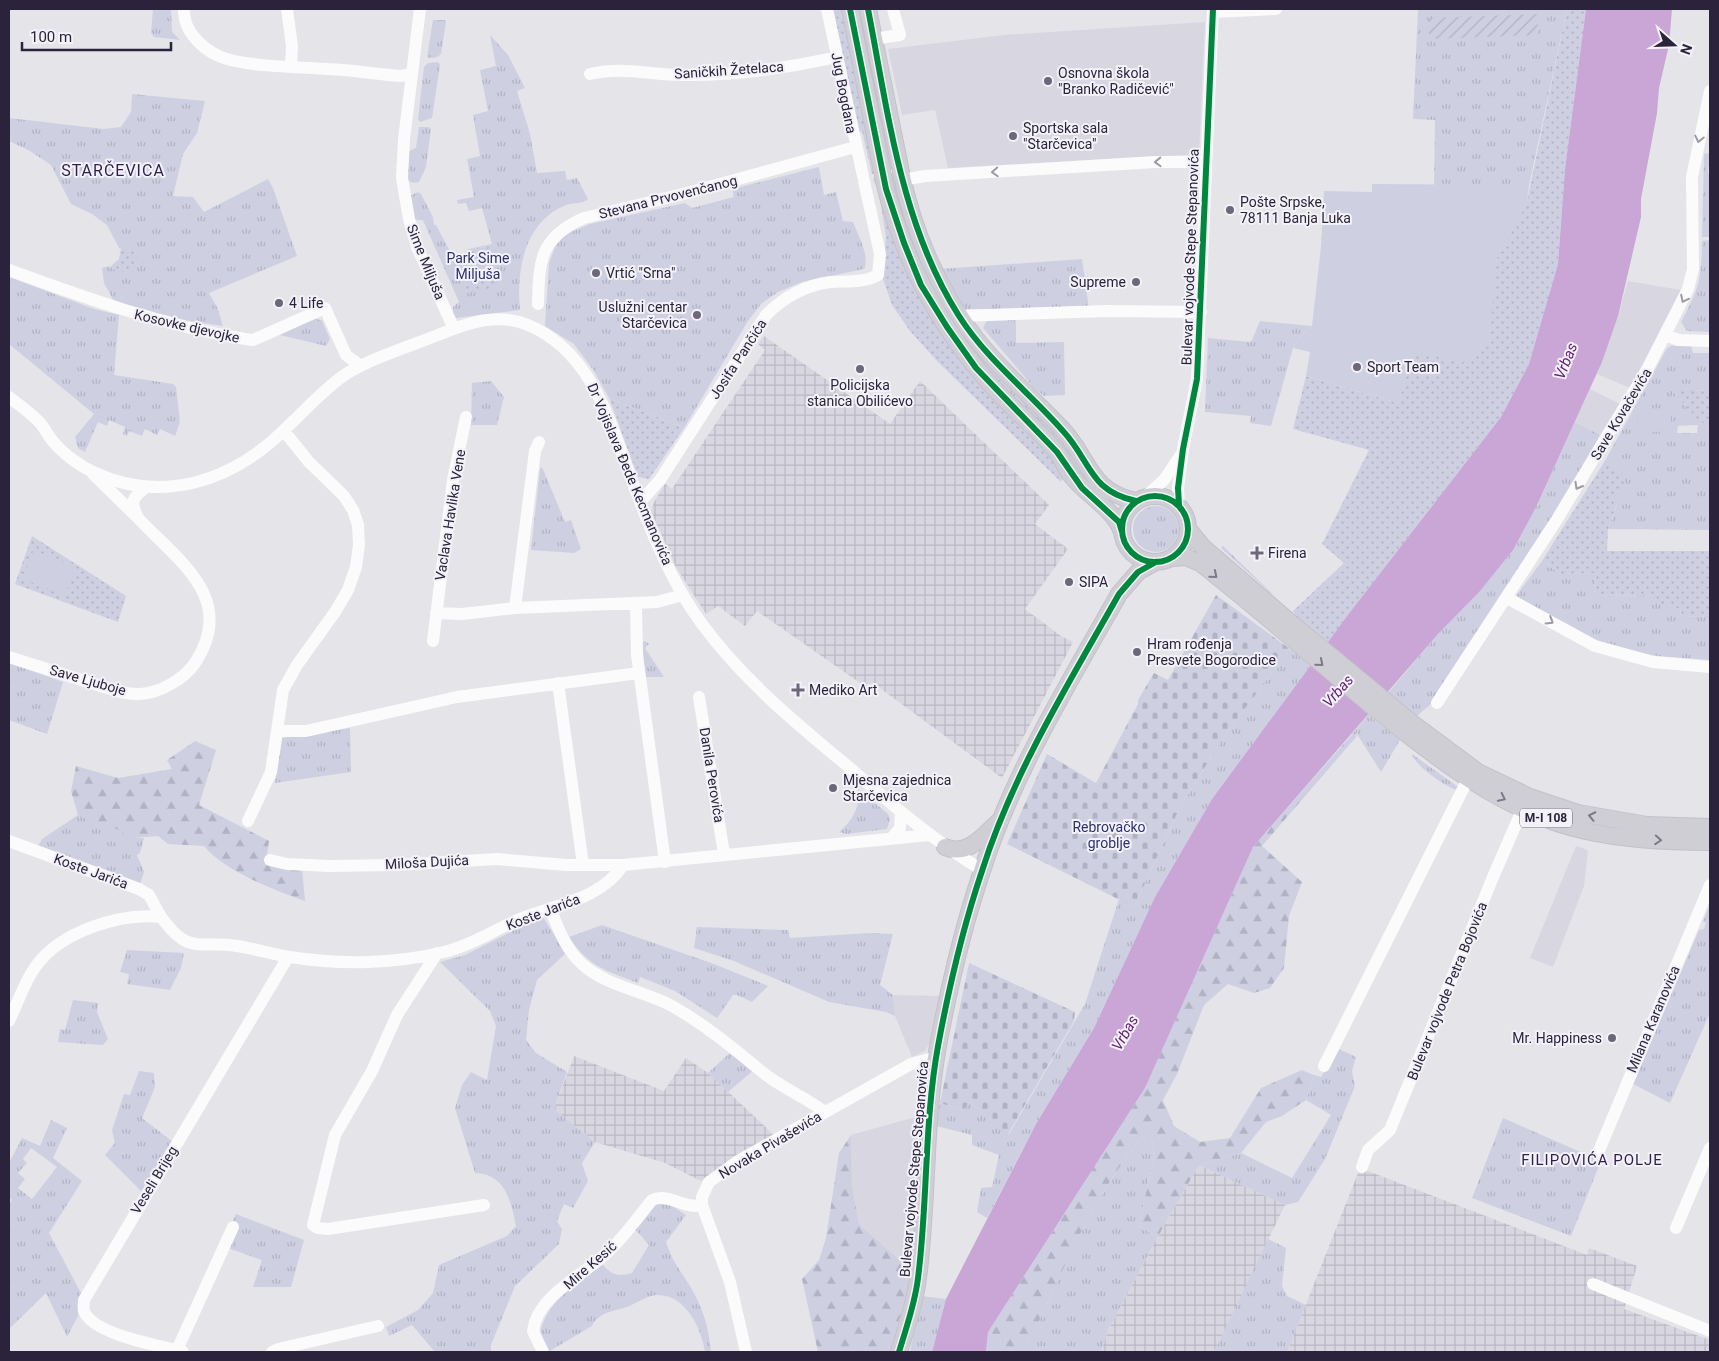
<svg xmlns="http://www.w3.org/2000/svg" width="1719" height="1361" viewBox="0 0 1719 1361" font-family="Roboto,sans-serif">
<defs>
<pattern id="industrial-grid" width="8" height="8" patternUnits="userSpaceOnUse" patternTransform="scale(1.25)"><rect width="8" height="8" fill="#d8d7e1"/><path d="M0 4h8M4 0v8" fill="none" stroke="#bab8c2"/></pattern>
<pattern id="grass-tufts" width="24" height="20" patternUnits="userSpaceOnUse" patternTransform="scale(1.25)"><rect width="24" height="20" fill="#ced0e2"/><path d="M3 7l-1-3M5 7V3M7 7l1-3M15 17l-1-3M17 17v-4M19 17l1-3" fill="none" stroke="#b1b2c3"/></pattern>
<pattern id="forest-firs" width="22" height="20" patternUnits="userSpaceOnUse" patternTransform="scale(1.25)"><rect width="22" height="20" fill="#ced0e2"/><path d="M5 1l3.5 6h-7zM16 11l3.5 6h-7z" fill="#b1b2c3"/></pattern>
<pattern id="cemetery-stones" width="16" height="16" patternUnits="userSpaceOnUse" patternTransform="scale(1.25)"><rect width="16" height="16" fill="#ced0e2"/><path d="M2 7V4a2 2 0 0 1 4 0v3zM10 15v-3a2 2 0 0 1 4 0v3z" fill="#b1b2c3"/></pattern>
<pattern id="park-dots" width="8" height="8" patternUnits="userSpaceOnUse" patternTransform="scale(1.25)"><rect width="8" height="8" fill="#ced0e2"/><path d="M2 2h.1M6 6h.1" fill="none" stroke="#b1b2c3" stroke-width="1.8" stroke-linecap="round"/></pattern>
<pattern id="garden-furrows" width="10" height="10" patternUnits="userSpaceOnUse" patternTransform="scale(1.25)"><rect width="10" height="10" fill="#ced0e2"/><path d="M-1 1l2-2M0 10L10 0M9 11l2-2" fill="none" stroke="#b1b2c3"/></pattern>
</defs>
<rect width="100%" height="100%" fill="#e4e4e9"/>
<!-- built -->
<path fill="#d8d7e1" d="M1205,22L1199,154L948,168L935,110L902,115L888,49L1004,35Z
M1628,281L1681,290L1630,388L1597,374L1618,316Z
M1590,389L1620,404L1600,435L1575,422Z
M1576,846L1588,850L1584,886L1553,967L1530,958Z
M893,995L939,996L934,1029L930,1042L925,1051L912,1057L895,1016Z
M919,1116L915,1261L913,1272L859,1224L852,1184L851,1135Z"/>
<!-- industrial -->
<path fill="url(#industrial-grid)" d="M764,336L890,424L920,381L1049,505L1035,524L1068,549L1025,609L1061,636L1073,642L1002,778L873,683L863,685L757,611L745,626L718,606L706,614L676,567L651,511L654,502L665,484L672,489L765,350L758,344Z
M574,1056L664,1091L686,1058L708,1073L774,1135L701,1181L665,1163L595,1142L554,1109Z
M1199,1165L1285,1205L1214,1352H1101L1108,1330L1157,1238Z
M1360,1168L1587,1255L1589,1248L1637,1266L1624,1309L1710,1340V1352H1287Z"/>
<!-- grass -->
<path fill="url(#grass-tufts)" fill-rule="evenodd" d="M153,9H171L172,32L180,40L154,37L151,33Z
M856,9H862L892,169L887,170Z
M1418,9H1567L1529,185L1434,186L1435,120L1413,119Z
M433,20H445L446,22L441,54C437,58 432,59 427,57Z
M490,35L508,55L525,88L517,91L530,134L537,173L565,171L567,180L577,178L588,199C582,205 573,202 566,205C524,222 516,271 520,310L456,318L453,314V307L459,302L423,220H416L413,216L410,196L418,192L421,194L433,217L434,225H436L453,257L462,263L467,293L490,247L468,249L492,244L482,208L469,211L466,203L458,204L457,200L474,197L467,159L480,156L473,115L488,111L480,70L496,66Z
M438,62L440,65L432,118L420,122L418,119L424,67L428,63Z
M132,94L205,101L197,133L183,154L173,196L193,197L204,212L268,179L273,188L297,256L209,293L218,309L223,326L189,321L115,303L104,283L102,268L109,266L113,269L137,257L135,252L119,248L107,225L92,214L71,204L51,165L30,151L9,141V118L104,129L121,127L131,112Z
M419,127H429L431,129L426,167L419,182L413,183L407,180L409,151L416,148Z
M1710,153L1708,173H1710V237H1702L1704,154Z
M819,167L824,195L836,192L843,221L853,222C858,235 870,256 864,269L802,282L778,292L762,303L748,321L684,428L609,398L594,371L574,344L545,326L549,263L555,247L564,235L590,224L685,203L692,208L734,197L732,189Z
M893,173L916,245L1057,433L1099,498L957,332L916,260L888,175Z
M1710,240V332L1687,331L1681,322C1700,287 1701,280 1702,241Z
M1082,259L1089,309H963L940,269Z
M9,277L94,309L119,315L114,375L173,384L176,387L180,422L175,436L160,429L157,435L145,429L142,436L129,431L127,436L123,434L125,427L109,420L107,426L98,422L85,452L78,448L75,437L94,414L9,344Z
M315,318L322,321L330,339L326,346L280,335Z
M987,320H1016V343L1064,342L1065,395L1044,396L1035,389L983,328Z
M1260,321L1312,326L1300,337L1293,348L1271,426L1250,423L1251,416L1205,412L1208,338L1251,342Z
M1671,346H1691L1693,353H1710V391L1671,389L1699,421L1710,426V530L1608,529L1617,505L1612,498L1623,474L1606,459L1667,348ZM1698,425L1697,433H1677L1678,426Z
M491,381L504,397L497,425H471L472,383Z
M1575,422L1600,435L1573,488L1432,703L1416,717L1388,693L1438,634L1537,505Z
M542,467L565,522L571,520L581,549L574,553L531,550L540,469Z
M1133 529a23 23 0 1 1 46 0a23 23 0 1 1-46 0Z
M1223,546L1281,602L1221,548Z
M1542,561L1561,574L1595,573L1596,596L1656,595L1680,608L1681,616L1710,617V660L1658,656L1602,646L1516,596Z
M645,641L649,644L645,648L664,677H644L643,642Z
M1290,649L1311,666L1212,799L1155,897L1094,1028L1036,1124L987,1218L977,1212L981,1188L992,1187L999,1155L972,1145V1135L936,1126L940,1103L963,1110L970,1102L1009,1134L1085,1004L1119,899L1134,907L1181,805L1225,735Z
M9,663L63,682L47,734L9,720Z
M1368,715L1400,740L1381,772L1355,731Z
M350,728L351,772L275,783L282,738Z
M1412,754L1461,789L1460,791C1448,789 1415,766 1412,754Z
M858,789L888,814L890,819L887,829L846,834L839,832C852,822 861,806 858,789Z
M78,815C90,820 99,820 109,824C125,830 124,839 144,838L140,853L137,855L144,872L140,884L110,871L37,848L42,839Z
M1710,904V1013L1670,1103L1633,1084L1699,930L1704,929L1706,922H1703Z
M540,917L544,919L566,953L537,980L529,1010L526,1040L536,1053L567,1072L554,1109L595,1142L582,1163L588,1181L573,1208L564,1204L557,1221L562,1229L559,1244L515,1286L491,1345V1352H435L412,1325L389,1336L386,1327L418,1310L433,1293L439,1265L507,1236L516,1226C511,1202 506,1174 475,1173L455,1108L462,1085L471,1072L487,1080L496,1026L490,1011L440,962L465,955Z
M602,925L714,964L768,986L752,1002L737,995H733L717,1018L675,991L640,977L638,983C605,970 589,967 569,937Z
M697,927L788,930L790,938L870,933L893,934L880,985L893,995L895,1016L886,1012L829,1002L734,961L694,948Z
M127,950L184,953L181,968L170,990L127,984L129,974L120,972Z
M73,1000L98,1003L97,1012L108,1039L103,1045L58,1042L60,1029L65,1030Z
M1339,1049L1356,1057L1352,1071L1355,1086L1325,1159L1298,1202L1285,1205L1199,1165L1241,1153L1292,1178L1331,1115L1306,1100L1314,1075L1321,1077Z
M733,1050L755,1069L728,1092L708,1073Z
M139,1071L154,1073L155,1087L142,1118L173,1142L142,1192L105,1155L115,1143L112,1130L124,1094L130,1095Z
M1503,1118L1601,1161L1571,1236L1472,1198Z
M51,1120L67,1128L53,1158L82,1181L49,1233L82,1295L78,1316L67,1337L46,1293L9,1329V1204L12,1200L9,1197V1163L22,1138L40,1146ZM31,1148L57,1167L32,1199L18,1188L25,1179L18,1173L27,1163L23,1159Z
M1140,1139L1152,1140L1154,1157L1139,1225L1157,1238L1108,1330L1101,1352H1022C1039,1325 1050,1296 1064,1266C1085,1222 1110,1177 1140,1139Z
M662,1203L669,1204L686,1215L666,1242C672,1261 680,1270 690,1286C703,1308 709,1328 711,1352H705C702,1329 685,1293 656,1295C646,1296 637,1303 627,1307C613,1312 600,1311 592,1326L548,1352L540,1334C546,1301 577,1283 602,1264C612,1275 617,1277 632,1273L649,1245L635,1229L655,1205Z
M236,1214L304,1240L291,1287H253L262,1260L228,1248L232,1223Z
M1268,1239L1286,1248L1282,1286L1287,1296L1306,1305L1287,1352H1214Z
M921,1296L946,1299L932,1352H910Z"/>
<!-- forest -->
<path fill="url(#forest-firs)" d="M1355,731L1357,736L1262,846L1302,882L1289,916L1284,968L1270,988L1254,993L1228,984L1204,1005L1177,1074L1163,1100L1174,1126L1200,1142L1230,1138L1261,1088L1302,1070L1314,1075L1306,1100L1282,1116L1266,1122L1241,1153L1199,1165L1157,1238L1139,1225L1154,1157L1152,1140L1140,1139C1110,1177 1085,1222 1064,1267C1050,1296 1039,1325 1022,1352H986L988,1332L1145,1088L1253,847Z
M195,741L216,750L199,805L269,841L266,862L302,868L305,901C274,890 226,872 204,846L168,844L158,836L132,838L108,824L93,822L78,815L71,791L76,766L118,778L172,769L167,760Z
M851,1135L852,1184L859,1224L913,1272L890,1352H818L802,1279L819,1260L826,1238L839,1153Z"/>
<!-- cemetery -->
<path fill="url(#cemetery-stones)" d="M1216,595L1290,649L1225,735L1181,805L1134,907L1007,844L1047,754L1096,783L1138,704V700L1154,673L1168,680Z
M969,963L1075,1012L1074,1021L1008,1134L970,1102L963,1110L940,1103Z"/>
<!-- park -->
<path fill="url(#park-dots)" d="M832,9H846L876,173L872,174L862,131L857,133Z
M1567,9H1586L1565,169L1558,264L1529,364L1501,417L1328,642L1296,616L1293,611L1344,563L1322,544L1369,450L1293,429L1306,376L1398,403L1414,350L1461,363L1495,270L1497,258L1527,201Z
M878,178L907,269L1046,450L1063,477L1061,482L937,361L910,331L892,305L883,279L886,236L879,193L873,179Z
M490,247L495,288L467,293C465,280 458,261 468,249Z
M121,248L135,252C139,260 137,265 132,272H118L110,267L119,259Z
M1670,388L1710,391V426L1699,421Z
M609,398L684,428L649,479L638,477Z
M1606,459L1623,474L1626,486L1612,498L1617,504L1608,529L1607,551H1710V617L1681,616L1680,608H1672V604L1658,605L1656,595L1596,596L1595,573L1561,574L1542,561Z
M32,536L126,596L118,622L15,584Z"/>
<!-- garden -->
<path fill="url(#garden-furrows)" d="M1537,14L1538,35L1429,39V18Z"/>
<!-- pitch -->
<path fill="#ced0e2" d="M1372,184L1529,185L1527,201L1520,218L1497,258L1489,346L1461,363L1414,351L1398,403L1306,376L1310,352L1293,348L1300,337L1312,326L1321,247L1324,191L1372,192Z
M1671,408V431L1638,433L1637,409Z
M33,551L76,567L65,595L23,579Z"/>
<!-- water -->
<path fill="#c9a6d6" d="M1586,9H1672L1669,45L1659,88L1657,113L1641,199V217L1618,316L1602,362L1537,505L1513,550L1480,591L1438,634L1253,847L1145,1088L988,1332L986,1352H932L946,1299L1036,1124L1094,1028L1155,897L1212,799L1348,615L1501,417L1529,364L1558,264L1565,169Z"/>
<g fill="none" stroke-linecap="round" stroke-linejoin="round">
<!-- major casing -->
<g stroke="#c3c1c9" stroke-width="18">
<path id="major" d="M850,9L882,171
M868,9L900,167
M901,172C913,231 939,292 977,340C1003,373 1035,400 1063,430C1091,461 1089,491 1136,501
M883,176C900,255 939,327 992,386C1012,409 1037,428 1056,451C1062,458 1065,467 1070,474C1085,495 1114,508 1122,532
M1122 529a33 33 0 1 1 66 0a33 33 0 1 1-66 0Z
M1189,530L1203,547L1290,622L1412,723L1478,772L1530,797L1578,813L1647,825L1710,827
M1172,558L1186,557L1200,563C1259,609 1315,659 1372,706C1436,758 1504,813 1586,831C1626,840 1669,842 1710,842
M945,847C967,857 983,836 998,822
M899,1352C906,1328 915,1304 918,1278C928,1201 924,1123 938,1046C949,987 963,927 982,871C1013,773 1069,683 1119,594L1138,572L1156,562"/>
</g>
<!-- minor -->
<path stroke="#fbfbfc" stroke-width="12" d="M184,9C183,31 202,49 221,57C247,67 299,67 328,69C352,70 376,74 400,76L412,74
M287,9L292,46L291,67
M420,9L404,139L402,178L409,219L417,247L454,329
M827,9L863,176
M1213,12L1276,9
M873,39L900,35L893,9
M590,74C624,66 649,75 681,75C733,76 787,68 837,57
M902,180L925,176L1155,162H1206
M9,270C88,299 162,325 245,339L253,340L325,308L346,355L361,366
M538,304C539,260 540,237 584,218L687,193L855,147
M959,316L1106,311L1201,312
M1665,335L1679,340L1710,341
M9,397C19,405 31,413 40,423C44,427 47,434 51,439C61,452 78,465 93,472C161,504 230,482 282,432C303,413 322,390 346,374C374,357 408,347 438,335C467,323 497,312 528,325C598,354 613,436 639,499C655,542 675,588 702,624C743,680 797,724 850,768C892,805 934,841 982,870
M93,474L136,516
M1145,497L1164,480L1180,456
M640,502L660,480L766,315C784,297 805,285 831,282C846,281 864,283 878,275L880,254L864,181
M1179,505L1178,488L1183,449L1197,379L1213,9
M1507,598L1595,646L1653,662L1710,667
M636,603L637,655L665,862
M515,608L535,451L539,442
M436,613L462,614L515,608L657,602L683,595
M433,641L453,480L466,417
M9,657C35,665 62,674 88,682C105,687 123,695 140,694C160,693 184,679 195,663C238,598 177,560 138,518C130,501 132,498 146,487
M558,683L583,865
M699,697L724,854
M1437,703L1556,521L1648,368L1688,289L1693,269L1692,177L1710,91
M277,731H306L457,697L639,673
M248,821L271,772L283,690L297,665L335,612L348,590L356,567L359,545L358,525L353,510L344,496L309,462L284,431
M891,839L900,828L901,812
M9,841L139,889L149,895L161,917
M270,860L287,864L329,866L396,865L497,859L566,865H623
M550,908C558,928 566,950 582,964C606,986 644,991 672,1006C704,1024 732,1047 761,1071C780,1087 805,1097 825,1112
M437,953L397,1015L372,1071L335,1135L313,1225L318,1228L328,1229L484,1205
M9,1021C18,1003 24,982 36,966C60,932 121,912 161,917C167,925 174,934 182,939C195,948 215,943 230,945C250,947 270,954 290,957C340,965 395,964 444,952C474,945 499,926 528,916C561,904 603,897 623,865L929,835
M1324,1066L1468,779
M1598,1153L1710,885
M1362,1167L1368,1150L1390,1130L1493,877L1523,808
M1676,1228L1710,1148
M1593,1284L1710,1331
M177,1350L233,1227
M183,1352C160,1345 93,1335 84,1311C83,1308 84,1304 84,1300L288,957
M272,1352L278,1349L378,1326
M543,1352L533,1331C537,1294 589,1273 612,1248C627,1233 639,1216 652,1200C668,1192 685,1210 702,1205
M746,1352L730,1282L702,1205V1197L709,1182L738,1161L911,1064L937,1057"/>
<!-- major -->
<use href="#major" stroke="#d0ced5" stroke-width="16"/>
<!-- cycleway casing -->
<g stroke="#f3f2f8" stroke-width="9">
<path id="cycleway" d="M850,9L886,189L904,243L921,285L947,327L976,368L1057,452L1082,488L1119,522L1122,532
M868,9C888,112 901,225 959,316C987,360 1029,392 1063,431C1091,461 1089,491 1136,501
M1122 529a33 33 0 1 1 66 0a33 33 0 1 1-66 0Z
M1179,505L1178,488L1183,449L1197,379L1213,9
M899,1352C906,1328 915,1304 918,1278C928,1201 924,1123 938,1046C949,987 963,927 982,871C1013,773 1069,683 1119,594L1138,572L1156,562"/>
</g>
<!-- cycleway -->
<use href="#cycleway" stroke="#00873e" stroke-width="6"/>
</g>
<!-- one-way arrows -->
<defs><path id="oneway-chevron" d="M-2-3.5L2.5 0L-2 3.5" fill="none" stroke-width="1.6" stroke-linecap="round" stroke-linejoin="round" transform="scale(1.25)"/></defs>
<g stroke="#9d9aa6">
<use href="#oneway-chevron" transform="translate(1699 139) rotate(102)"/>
<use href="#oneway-chevron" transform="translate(1158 162) rotate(178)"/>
<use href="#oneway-chevron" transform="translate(995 172) rotate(177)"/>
<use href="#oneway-chevron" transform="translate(1684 299) rotate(116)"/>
<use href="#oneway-chevron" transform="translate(1578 486) rotate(120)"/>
<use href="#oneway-chevron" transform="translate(1550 621) rotate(32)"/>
</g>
<g stroke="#7e7888">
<use href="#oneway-chevron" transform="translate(1214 575) rotate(40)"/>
<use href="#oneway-chevron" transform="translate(1320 663) rotate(40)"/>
<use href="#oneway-chevron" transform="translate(1502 798) rotate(26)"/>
<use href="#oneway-chevron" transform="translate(1592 816) rotate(-168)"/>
<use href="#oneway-chevron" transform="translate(1658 840) rotate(4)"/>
</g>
<!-- markers -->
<g fill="#6c6779" stroke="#f3f2f8" stroke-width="2">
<circle cx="1048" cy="81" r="5"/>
<circle cx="1013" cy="136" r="5"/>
<circle cx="1230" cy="210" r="5"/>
<circle cx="596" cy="273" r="5"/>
<circle cx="1136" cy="282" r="5"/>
<circle cx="279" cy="303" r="5"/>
<circle cx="697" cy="315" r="5"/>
<circle cx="1357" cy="367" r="5"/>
<circle cx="860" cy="369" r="5"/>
<path d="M1254.5 545.5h5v5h5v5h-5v5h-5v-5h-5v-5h5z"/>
<circle cx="1069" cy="582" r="5"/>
<circle cx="1137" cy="652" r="5"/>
<path d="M795.5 682.5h5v5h5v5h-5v5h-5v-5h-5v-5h5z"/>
<circle cx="833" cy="788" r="5"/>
<circle cx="1612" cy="1038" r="5"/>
</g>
<g text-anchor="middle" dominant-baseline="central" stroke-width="4" stroke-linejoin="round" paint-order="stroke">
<!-- shield labels -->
<rect fill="#f3f2f8" stroke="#676174" stroke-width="1" x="1520" y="808.5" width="52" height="19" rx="4"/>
<g font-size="12" font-weight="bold" fill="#2b233c">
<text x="1546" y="818">M-I 108</text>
</g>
<!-- street labels -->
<g font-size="14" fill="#2b233c" stroke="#f3f2f8">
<text transform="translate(729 70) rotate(-4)">Saničkih Žetelaca</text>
<text transform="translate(844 93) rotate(79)">Jug Bogdana</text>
<text transform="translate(668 197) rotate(-14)">Stevana Prvovenčanog</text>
<text transform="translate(1190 257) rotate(-88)">Bulevar vojvode Stepe Stepanovića</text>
<text transform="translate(426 262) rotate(68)">Sime Miljuša</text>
<text transform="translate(187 326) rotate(13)">Kosovke djevojke</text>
<text transform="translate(738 359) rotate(-57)">Josifa Pančića</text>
<text transform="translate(1621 414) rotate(-59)">Save Kovačevića</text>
<text transform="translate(630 474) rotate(67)">Dr Vojislava Đede Kecmanovića</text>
<text transform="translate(450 515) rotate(-81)">Vaclava Havlika Vene</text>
<text transform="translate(88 680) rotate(16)">Save Ljuboje</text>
<text transform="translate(712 775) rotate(81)">Danila Perovića</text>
<text transform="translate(427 862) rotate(-3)">Miloša Dujića</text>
<text transform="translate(91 871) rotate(20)">Koste Jarića</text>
<text transform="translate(543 912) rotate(-21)">Koste Jarića</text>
<text transform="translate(1447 991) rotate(-68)">Bulevar vojvode Petra Bojovića</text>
<text transform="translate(1653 1019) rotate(-67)">Milana Karanovića</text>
<text transform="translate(770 1145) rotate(-31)">Novaka Pivaševića</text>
<text transform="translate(914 1169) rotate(-85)">Bulevar vojvode Stepe Stepanovića</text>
<text transform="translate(154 1180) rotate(-59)">Veseli Brijeg</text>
<text transform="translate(590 1265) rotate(-41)">Mire Kesić</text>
</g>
<!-- poi labels -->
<g font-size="14" fill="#2b233c" stroke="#f3f2f8" text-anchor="start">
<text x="1058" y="73">Osnovna škola<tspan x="1058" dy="16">"Branko Radičević"</tspan></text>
<text x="1023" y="128">Sportska sala<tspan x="1023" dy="16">"Starčevica"</tspan></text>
<text x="1240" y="202">Pošte Srpske,<tspan x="1240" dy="16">78111 Banja Luka</tspan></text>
<text x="606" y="273">Vrtić "Srna"</text>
<text x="1126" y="282" text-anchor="end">Supreme</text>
<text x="289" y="303">4 Life</text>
<text x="687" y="307" text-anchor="end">Uslužni centar<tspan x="687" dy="16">Starčevica</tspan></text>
<text x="1367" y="367">Sport Team</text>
<text x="860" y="385" text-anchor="middle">Policijska<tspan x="860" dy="16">stanica Obilićevo</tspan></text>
<text x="1268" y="553">Firena</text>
<text x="1079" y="582">SIPA</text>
<text x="1147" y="644">Hram rođenja<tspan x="1147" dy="16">Presvete Bogorodice</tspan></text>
<text x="809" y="690">Mediko Art</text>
<text x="843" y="780">Mjesna zajednica<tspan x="843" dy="16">Starčevica</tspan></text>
<text x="1602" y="1038" text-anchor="end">Mr. Happiness</text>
</g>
<!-- park labels -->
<g font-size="14" fill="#2f2f71" stroke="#f3f2f8">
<text x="478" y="258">Park Sime<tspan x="478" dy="16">Miljuša</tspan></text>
<text x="1109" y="827">Rebrovačko<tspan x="1109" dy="16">groblje</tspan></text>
</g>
<!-- water labels -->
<g font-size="15" font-style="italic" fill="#611f75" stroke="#f3f2f8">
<text transform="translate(1566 361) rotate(-68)">Vrbas</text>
<text transform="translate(1338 691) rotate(-48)">Vrbas</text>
<text transform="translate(1125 1033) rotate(-60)">Vrbas</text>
</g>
<!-- neighbourhood labels -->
<g font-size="15" letter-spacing="1" fill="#301f4d" stroke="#f3f2f8">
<text x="1592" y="1160">FILIPOVIĆA POLJE</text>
</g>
<!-- quarter labels -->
<g font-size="16" letter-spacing="1" fill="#301f4d" stroke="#f3f2f8">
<text x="113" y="170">STARČEVICA</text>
</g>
</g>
<!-- border -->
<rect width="1719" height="1361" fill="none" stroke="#2b233c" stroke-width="20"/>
<!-- north arrow -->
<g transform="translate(1674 45) rotate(110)" stroke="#f3f2f8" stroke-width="4" paint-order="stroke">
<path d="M0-4L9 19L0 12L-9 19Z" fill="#2b233c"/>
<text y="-8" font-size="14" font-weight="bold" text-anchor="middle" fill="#2b233c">N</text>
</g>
<!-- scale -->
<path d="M22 42v8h149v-8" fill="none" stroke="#2b233c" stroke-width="2.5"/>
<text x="30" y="42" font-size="15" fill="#2b233c" stroke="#f3f2f8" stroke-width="4" paint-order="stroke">100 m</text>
</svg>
